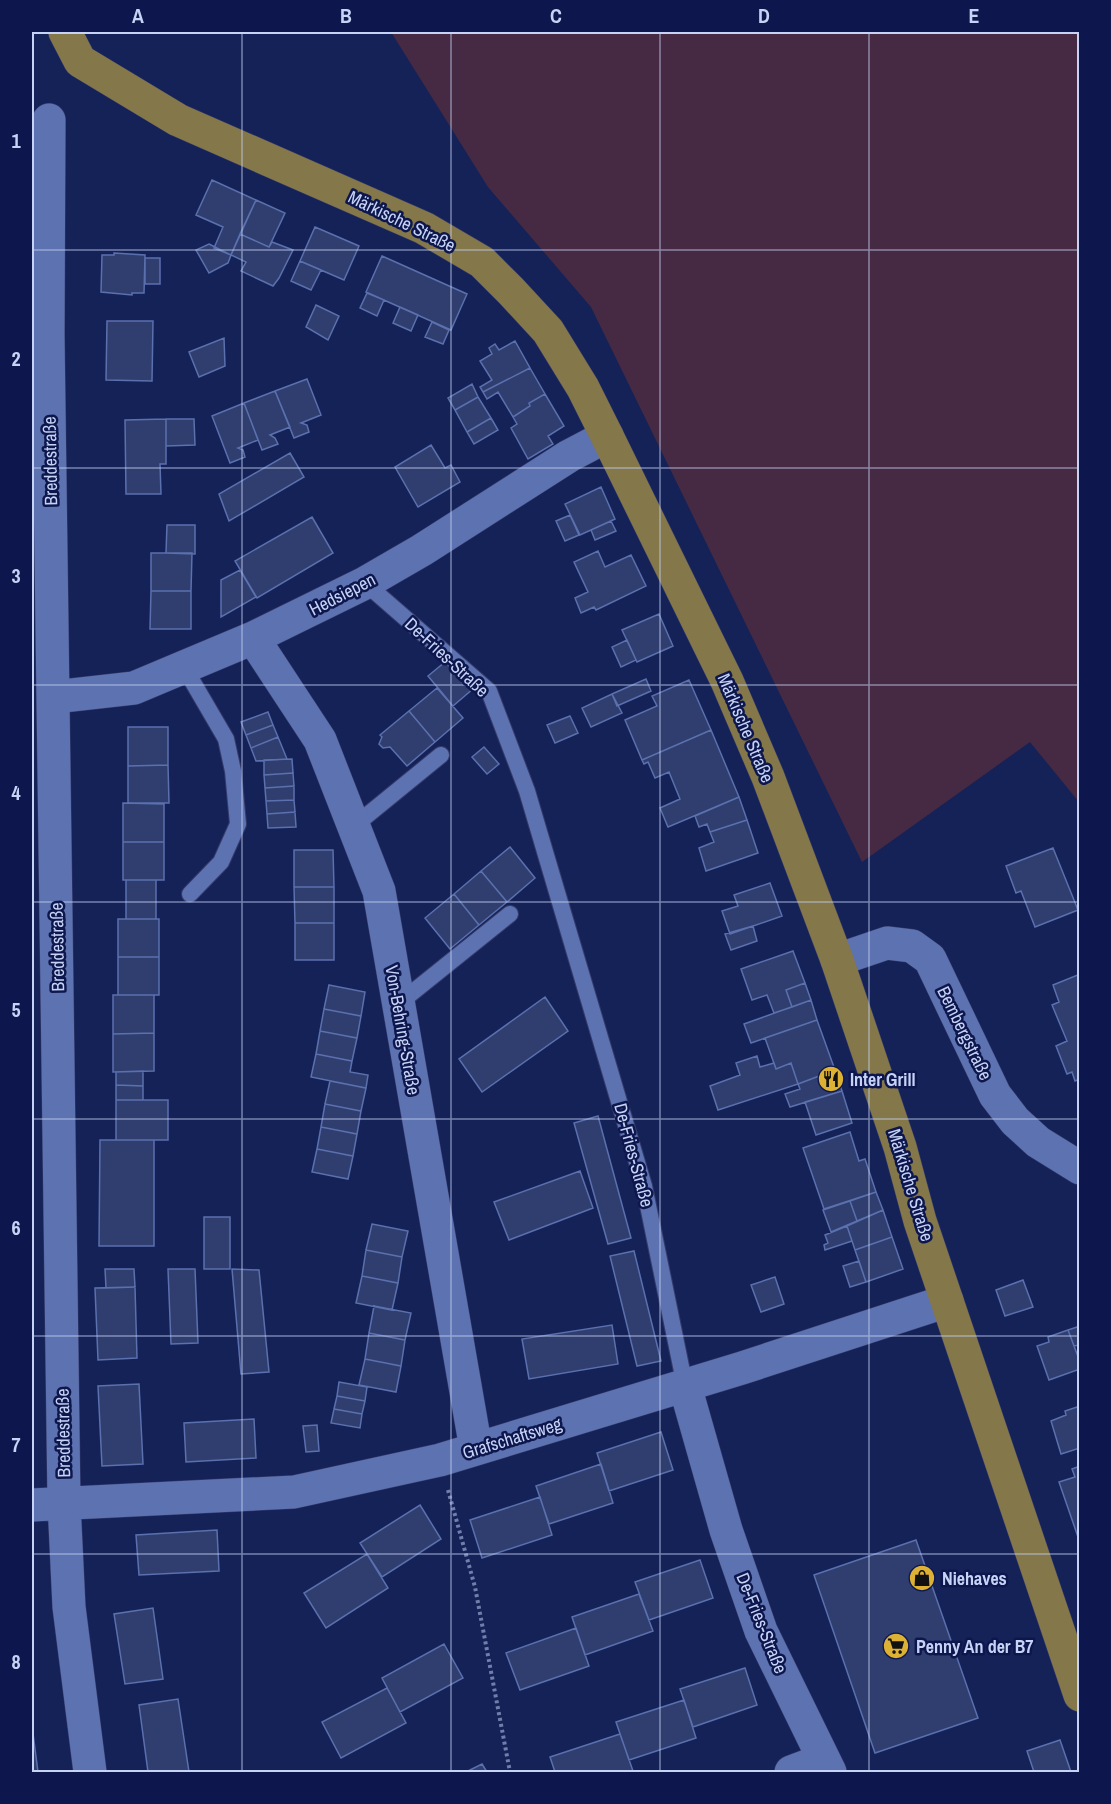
<svg xmlns="http://www.w3.org/2000/svg" width="1111" height="1804" viewBox="0 0 1111 1804" font-family="'Archivo Narrow',sans-serif">
<rect width="100%" height="100%" fill="#152258"/>
<!-- green -->
<path fill="#462a44" d="M391,32H1079V802L1030,742L862,862L591,307L488,187Z"/>
<!-- building -->
<path fill="#2f3e6f" stroke="#5b70ae" stroke-width="1.5" d="M212,180L256,200L231,255L214,248L223,227L196,215Z
M256,200L285,213L269,247L240,234Z
M315,227L359,246L344,280L300,261Z
M240,234L269,247L272,242L293,250L279,278L273,286L241,271L246,262L231,255Z
M209,244L231,255L228,263L209,273L196,250Z
M114,253L145,255L144,293H132V295L101,292L102,255H114Z
M382,256L467,294L451,330L366,292Z
M145,258H160V284H145Z
M300,261L321,270L311,290L291,281Z
M367,293L384,300L377,316L360,308Z
M316,305L339,316L328,340L306,327Z
M400,307L418,315L411,331L393,323Z
M107,321H153L152,381L106,380Z
M432,322L449,330L443,344L425,337Z
M224,338L225,366L199,377L189,352Z
M515,341L530,368L483,392L480,387L492,380L480,361L492,354L489,348L495,344L499,350Z
M530,368L545,394L529,403L530,406L513,417L498,392L487,399L483,392Z
M307,379L321,415L301,423L307,425L309,432L294,438L275,391Z
M472,384L478,397L455,410L448,398Z
M275,391L290,427L270,435L275,438L278,444L262,450L244,403Z
M545,394L564,426L548,436L553,444L528,459L511,428L517,424L513,417L530,406L529,403Z
M478,397L491,418L467,432L455,410Z
M244,403L258,440L238,448L243,450L245,457L230,463L212,416Z
M491,418L498,430L474,444L467,432Z
M166,419V464H160L161,494H126L125,420Z
M166,419H194L195,445L166,446Z
M431,445L445,468L451,465L460,482L418,507L395,467Z
M290,453L304,477L229,521L219,494Z
M601,487L615,519L580,535L565,504Z
M570,515L579,535L565,541L556,521Z
M312,517L333,553L257,598L235,561Z
M611,521L616,531L595,540L591,530Z
M167,525H195V554L166,553Z
M598,551L605,567L631,555L646,586L596,610L594,607L581,613L575,598L588,592L574,562Z
M151,553H192L191,591H151Z
M240,570L256,597L221,617V580Z
M151,591H191V629H150Z
M659,614L673,646L637,662L622,630Z
M627,640L636,660L621,667L612,647Z
M445,662L474,688L453,706L428,676Z
M646,679L651,691L617,706L612,694Z
M689,680L711,730L642,760L625,720L657,706L652,696Z
M437,688L463,718L435,742L409,711Z
M612,694L622,713L591,727L582,708Z
M409,711L435,742L407,766L390,747L383,748L379,744L382,737L380,735Z
M268,712L273,725L246,735L241,722Z
M570,716L578,733L555,743L547,725Z
M273,725L278,737L251,748L246,735Z
M128,727H168V765L128,766Z
M711,730L739,797L668,827L660,808L680,799L669,772L655,778L648,762L644,764L642,760Z
M278,737L287,759L256,761L251,748Z
M484,747L499,764L487,774L472,757Z
M292,759L293,773L264,775V760Z
M168,765L169,803H128V766Z
M293,773L294,786L265,788L264,775Z
M294,786V800L266,801L265,788Z
M739,797L747,820L710,832L707,824L699,827L695,816Z
M294,800L295,812L267,814L266,801Z
M123,803L164,804V842H123Z
M295,812L296,827L268,828L267,814Z
M747,820L758,853L706,871L699,848L714,842L710,832Z
M123,842H164V880H123Z
M510,847L535,878L507,902L481,871Z
M1053,848L1078,910L1035,927L1021,891L1016,893L1006,866Z
M294,850H333L334,887H294Z
M481,871L507,902L479,925L454,894Z
M126,880H156V919H126Z
M770,883L782,916L730,934L722,911L738,906L734,895Z
M294,887H334V923H295Z
M454,894L479,925L450,949L425,918Z
M118,919H159V957H118Z
M295,923H334V960H295Z
M753,926L757,941L731,950L725,934Z
M793,951L805,983L786,990L792,1007L774,1013L767,995L752,1000L741,969Z
M118,957H159V995H118Z
M1080,974V1079L1075,1081L1072,1072L1067,1074L1056,1046L1067,1041L1052,1005L1059,1002L1053,985Z
M805,983L811,1000L792,1007L786,990Z
M329,985L365,992L361,1016L324,1009Z
M113,995H154V1033L113,1034Z
M545,997L568,1031L482,1092L459,1059Z
M811,1000L817,1020L751,1043L744,1024Z
M324,1009L361,1016L357,1038L320,1031Z
M817,1020L835,1070L798,1084L791,1063L776,1069L765,1038Z
M320,1031L357,1038L352,1061L316,1054Z
M154,1033V1071L113,1072V1034Z
M316,1054L352,1061L350,1072L368,1075L366,1088L311,1077Z
M757,1056L760,1067L774,1063L776,1069L791,1063L798,1084L718,1110L710,1086L740,1075L736,1063Z
M835,1070L842,1091L790,1107L785,1094L800,1089L798,1084Z
M143,1071V1086L116,1085V1072Z
M330,1081L366,1088L361,1111L325,1104Z
M116,1085L143,1086V1100H116Z
M842,1091L852,1123L816,1135L805,1102Z
M116,1100H168V1140H116Z
M325,1104L361,1111L357,1134L321,1127Z
M598,1116L631,1238L608,1244L574,1123Z
M321,1127L357,1134L353,1156L317,1149Z
M850,1132L859,1161L865,1159L876,1192L824,1209L803,1148Z
M100,1140H154V1246H99Z
M317,1149L353,1156L348,1179L312,1172Z
M580,1171L593,1208L509,1240L494,1202Z
M876,1192L883,1210L857,1221L850,1201Z
M850,1201L857,1221L831,1232L823,1210Z
M883,1210L892,1237L855,1250L847,1226Z
M204,1217H230V1269H204Z
M372,1224L408,1231L402,1257L366,1250Z
M847,1226L852,1241L825,1250L824,1245L828,1243L825,1235Z
M892,1237L903,1269L866,1282L855,1250Z
M366,1250L402,1257L398,1283L362,1276Z
M634,1251L661,1361L637,1366L610,1256Z
M859,1261L866,1282L850,1287L843,1266Z
M105,1269H134L135,1287L106,1288Z
M168,1269H195L198,1343L171,1344Z
M232,1269L259,1270L269,1372L241,1374Z
M362,1276L398,1283L392,1310L356,1303Z
M775,1277L784,1304L761,1312L751,1285Z
M1023,1280L1033,1307L1005,1316L996,1290Z
M135,1287L137,1358L98,1360L95,1288Z
M374,1306L411,1313L405,1340L369,1333Z
M612,1325L618,1364L529,1379L522,1339Z
M1080,1326V1345L1074,1346L1068,1330Z
M1068,1330L1080,1362V1369L1049,1380L1037,1346L1049,1342L1048,1337Z
M369,1333L405,1340L401,1366L365,1359Z
M365,1359L401,1366L396,1392L359,1385Z
M339,1382L367,1387L365,1401L337,1396Z
M139,1384L143,1464L102,1466L98,1386Z
M337,1396L365,1401L362,1414L334,1409Z
M1080,1406V1448L1061,1454L1051,1421L1066,1415L1065,1411Z
M334,1409L362,1414L360,1428L331,1423Z
M254,1419L256,1458L186,1462L184,1423Z
M317,1425L319,1451L306,1452L303,1426Z
M661,1432L673,1470L609,1491L597,1453Z
M601,1464L613,1503L549,1524L536,1486Z
M1080,1466V1536L1078,1537L1059,1482L1075,1477L1072,1469Z
M540,1497L552,1535L482,1558L470,1520Z
M420,1505L441,1539L382,1577L360,1543Z
M217,1530L219,1571L139,1575L136,1535Z
M916,1540L978,1718L875,1753L814,1575Z
M367,1554L388,1588L326,1628L304,1593Z
M700,1560L713,1598L649,1620L635,1582Z
M639,1594L653,1631L585,1655L572,1617Z
M153,1608L163,1679L125,1684L114,1614Z
M576,1628L589,1666L520,1690L506,1653Z
M444,1644L463,1678L400,1712L382,1678Z
M745,1668L757,1705L693,1727L680,1689Z
M387,1688L406,1723L341,1758L322,1722Z
M178,1699L189,1772H148L139,1705Z
M684,1700L696,1738L629,1760L616,1722Z
M32,1726L38,1772H32Z
M620,1734L633,1771L555,1772L550,1757Z
M1060,1740L1071,1772H1034L1027,1751Z
M482,1764L487,1772H466Z"/>
<g fill="none" stroke-linecap="round" stroke-linejoin="round">
<!-- service casing -->
<g stroke="#363b6c" stroke-width="18">
<path id="service" d="M365,583L489,691L527,791L644,1186L685,1386
M184,667L226,739L233,771L238,824L221,862L190,894
M354,826L441,755
M398,1004L510,914"/>
</g>
<!-- minor casing -->
<g stroke="#363b6c" stroke-width="34">
<path id="minor" d="M49,120L48,334L64,1503L69,1607L90,1772
M253,638L320,740L379,891L476,1449
M54,697L134,688L253,638L365,583L422,550L569,456L607,436
M837,960L887,943L912,946L930,959L995,1095L1015,1121L1038,1142L1080,1168
M685,1386L726,1530L761,1631L830,1772
M32,1505L294,1492L440,1460L742,1368L947,1301
M791,1772L823,1760"/>
</g>
<!-- primary casing -->
<g stroke="#363b6c" stroke-width="34">
<path id="primary" d="M65,32L80,61L178,120L424,228L482,262L511,291L548,331L583,388L607,436L727,681L768,777L837,960L900,1147L920,1221L1080,1695"/>
</g>
<!-- path -->
<path stroke="#717eaa" stroke-width="4" stroke-dasharray="3 3" stroke-linecap="butt" d="M448,1490L475,1587L510,1772"/>
<!-- service -->
<use href="#service" stroke="#5d72b0" stroke-width="16"/>
<!-- minor -->
<use href="#minor" stroke="#5d72b0" stroke-width="33"/>
<!-- primary -->
<use href="#primary" stroke="#847749" stroke-width="33"/>
</g>
<!-- grid -->
<path fill="none" stroke="#c6d3f5" stroke-width="1.5" stroke-opacity="0.55" d="M242,32V1772M451,32V1772M660,32V1772M869,32V1772M32,250H1080M32,468H1080M32,685H1080M32,902H1080M32,1119H1080M32,1336H1080M32,1554H1080"/>
<!-- icons -->
<defs>
<g id="restaurant-disc" transform="scale(1.35)"><circle r="9.5" fill="#ddb133" stroke="#0d174d"/><path d="M-5-6h1v4h1v-4h1v4h1v-4h1v5L-1.5 .5V6h-2V.5L-5-1ZM5-6V6H3V1.5H1.5Q1.5-4 5-6Z" fill="#111"/></g>
<g id="shop-disc" transform="scale(1.35)"><circle r="9.5" fill="#ddb133" stroke="#0d174d"/><path d="M-5-2.5h2.3a2.7 3.5 0 0 1 5.4 0H5L5.5 6h-11ZM-1.5-2.5h3a1.5 2.3 0 0 0-3 0Z" fill="#111"/></g>
<g id="supermarket-disc" transform="scale(1.35)"><circle r="9.5" fill="#ddb133" stroke="#0d174d"/><path d="M-6-5.5h2.5l.6 2H6L4.5 2H-2.5L-4.4-4H-6ZM-1.5 3.2a1.3 1.3 0 1 0 .1 0ZM3 3.2a1.3 1.3 0 1 0 .1 0Z" fill="#111"/></g>
</defs>
<g fill-rule="evenodd">
<use href="#restaurant-disc" x="831" y="1079"/>
<use href="#shop-disc" x="922" y="1578"/>
<use href="#supermarket-disc" x="896" y="1646"/>
</g>
<g text-anchor="middle" dominant-baseline="central" stroke-width="5" stroke-linejoin="round" paint-order="stroke">
<!-- street labels -->
<g font-size="18" fill="#c6d3f5" stroke="#0d174d">
<text transform="translate(402 221) rotate(26)">Märkische Straße</text>
<text transform="translate(50 461) rotate(-91)">Breddestraße</text>
<text transform="translate(342 594) rotate(-27)">Hedsiepen</text>
<text transform="translate(447 657) rotate(43)">De-Fries-Straße</text>
<text transform="translate(746 728) rotate(67)">Märkische Straße</text>
<text transform="translate(57 947) rotate(-91)">Breddestraße</text>
<text transform="translate(403 1030) rotate(80)">Von-Behring-Straße</text>
<text transform="translate(965 1033) rotate(64)">Bembergstraße</text>
<text transform="translate(634 1155) rotate(75)">De-Fries-Straße</text>
<text transform="translate(911 1185) rotate(73)">Märkische Straße</text>
<text transform="translate(63 1433) rotate(-91)">Breddestraße</text>
<text transform="translate(512 1438) rotate(-17)">Grafschaftsweg</text>
<text transform="translate(762 1623) rotate(68)">De-Fries-Straße</text>
</g>
<!-- poi labels -->
<g font-size="18" font-weight="bold" fill="#c6d3f5" stroke="#0d174d" text-anchor="start">
<text x="850" y="1079">Inter Grill</text>
<text x="942" y="1578">Niehaves</text>
<text x="916" y="1646">Penny An der B7</text>
</g>
</g>
<!-- border -->
<rect width="1111" height="1804" fill="none" stroke="#0d174d" stroke-width="66"/>
<rect x="33" y="33" width="1045" height="1738" fill="none" stroke="#c6d3f5" stroke-width="2"/>
<g font-size="20" text-anchor="middle" font-weight="bold" fill="#c6d3f5">
<text x="138" y="23">A</text>
<text x="346" y="23">B</text>
<text x="556" y="23">C</text>
<text x="764" y="23">D</text>
<text x="974" y="23">E</text>
<text x="16" y="148">1</text>
<text x="16" y="366">2</text>
<text x="16" y="583">3</text>
<text x="16" y="800">4</text>
<text x="16" y="1017">5</text>
<text x="16" y="1235">6</text>
<text x="16" y="1452">7</text>
<text x="16" y="1669">8</text>
</g>
</svg>
